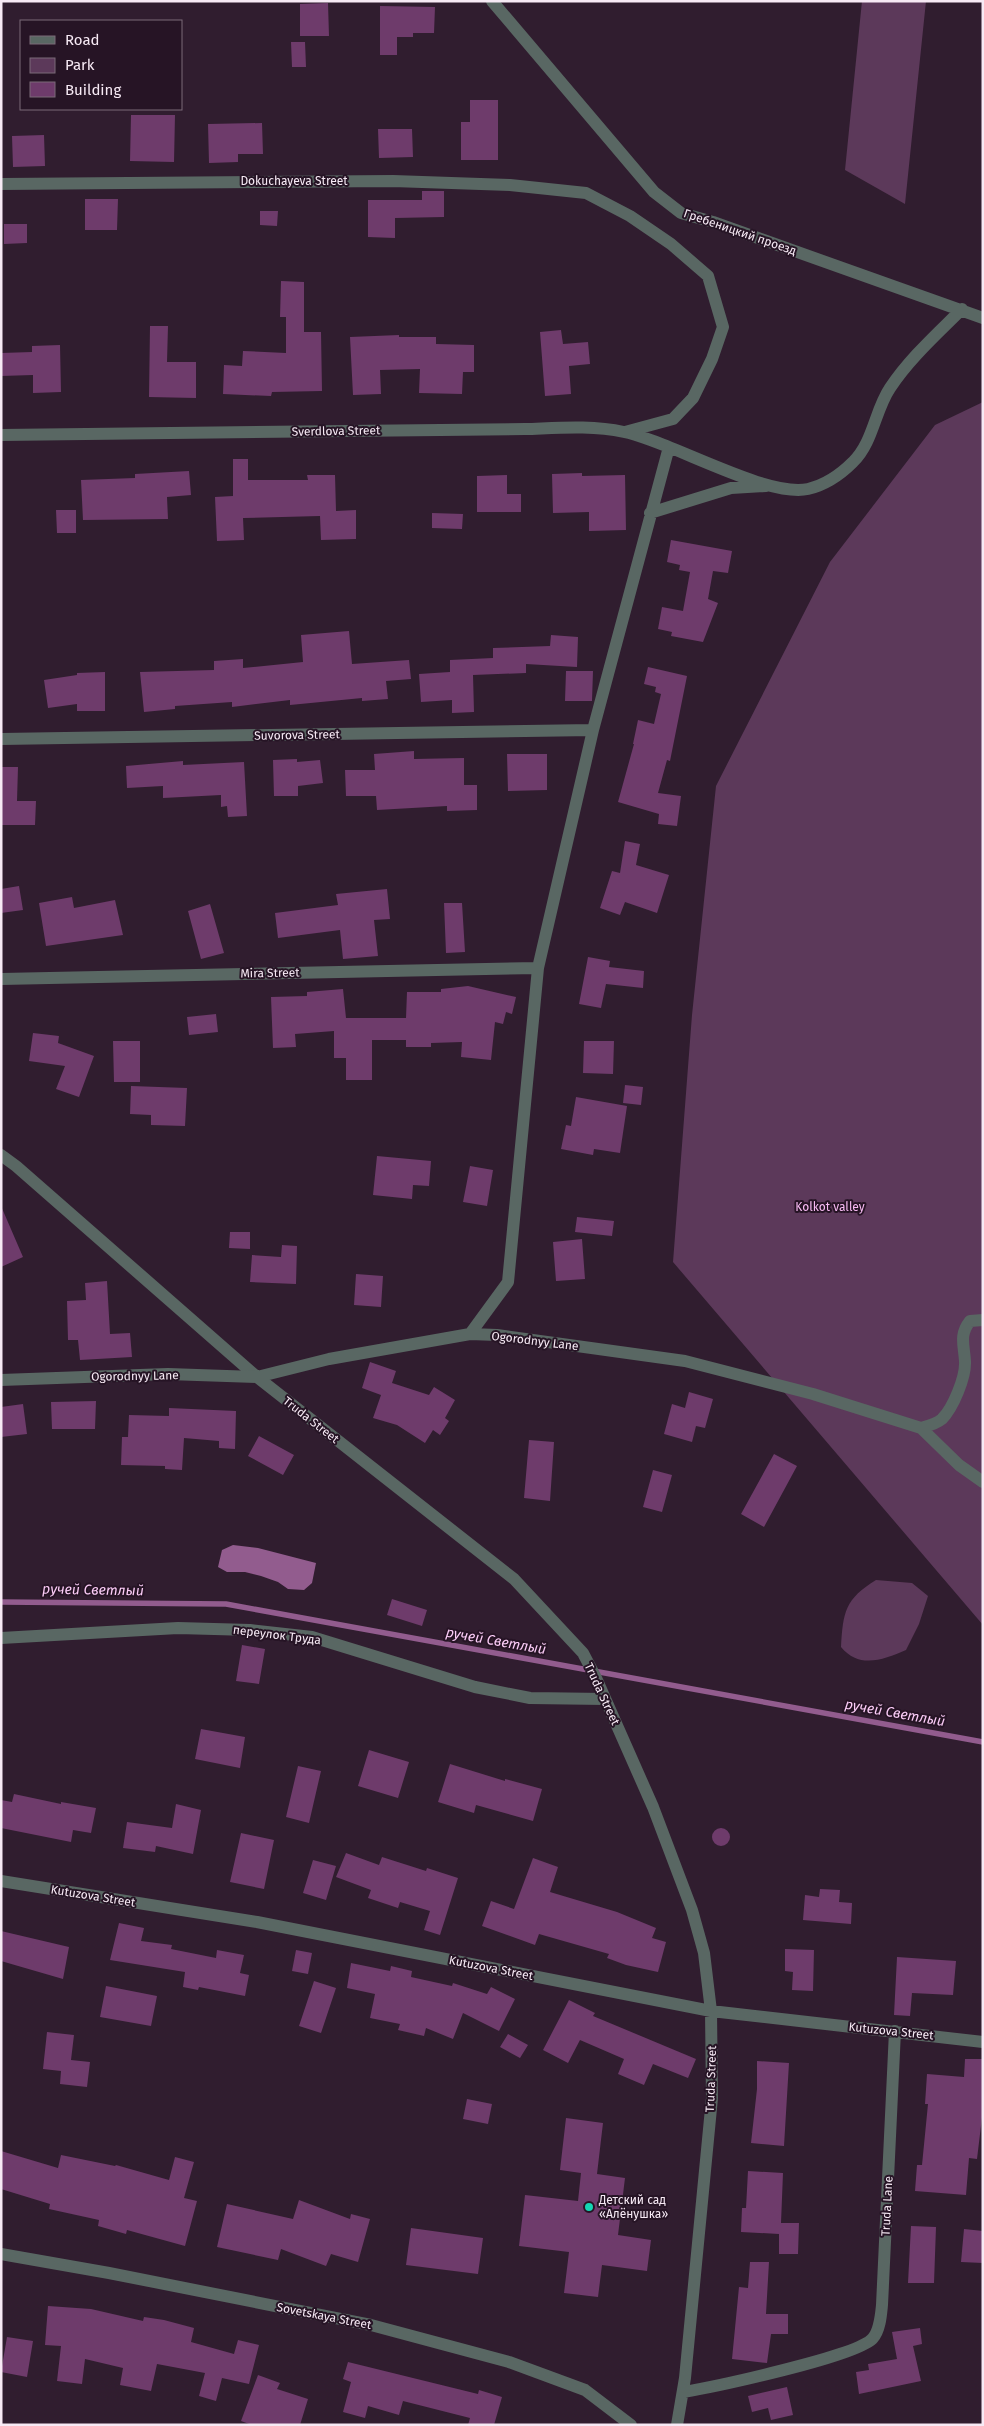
<svg xmlns="http://www.w3.org/2000/svg" width="984" height="2426" viewBox="0 0 984 2426" font-family="'Fira Sans',sans-serif">
<rect width="100%" height="100%" fill="#301d2f"/>
<!-- green -->
<path fill="#5c395a" d="M862,1H926L905,204L845,170Z
M983,402V1625L673,1262L692,1015L716,786L830,562L935,425Z
M876,1580L912,1583L928,1596L919,1624L906,1650C883,1660 859,1669 841,1647C843,1612 845,1599 876,1580Z"/>
<!-- water -->
<path fill="#925c8e" d="M233,1545L258,1548L316,1563L312,1583L304,1590L288,1589L278,1582L261,1576L245,1572H227L218,1567L222,1550Z"/>
<g fill="none" stroke-linecap="round" stroke-linejoin="round">
<!-- stream -->
<path stroke="#925c8e" stroke-width="5.5" d="M1,1602L226,1604L983,1742"/>
</g>
<!-- building -->
<path fill="#6e3b6b" d="M328,3L329,36H300V4Z
M380,6L435,7L434,33H413V37H397V55H380Z
M291,42H305L306,67H292Z
M470,100H498V160H461V122H470Z
M131,115H175L174,162L130,161Z
M262,123L263,154H238V162L209,163L208,124Z
M378,129H412L413,157L379,158Z
M44,135L45,166L13,167L12,136Z
M422,191H444V217L395,218V238L368,237V200H422Z
M85,199H118L117,230H85Z
M260,211H278L277,226L260,225Z
M4,224H27V243L4,244Z
M281,281L304,282V332H321L322,391L272,392L271,396L223,394L224,365L242,366L243,351L286,353V317H280Z
M150,326H168L167,362H196V398L149,397Z
M561,330L563,344L588,342L590,364L569,366L571,394L545,396L540,332Z
M399,335V337H436V344L474,345V372H463L462,394L419,393L420,369L380,370L381,394L353,395L350,337Z
M60,345L61,392L33,393V375L1,376V353L32,352V346Z
M233,459H248V480H308L307,475H335L336,511L356,510V539L321,540L320,516L243,518L244,540L217,541L215,497L233,496Z
M189,471L191,495L167,497L168,519L83,520L81,480L135,478V474Z
M582,473V476L625,475L626,530L589,531V512L553,513L552,474Z
M507,475V494H521V512H477V476Z
M56,510H76V533H57Z
M432,513L463,514L462,529L432,528Z
M671,540L732,551L728,573L713,571L708,599L718,603L703,642L671,636L672,632L658,629L662,607L683,611L690,572L679,570L680,565L667,562Z
M349,631L352,664L409,660L411,679L386,681L388,699L362,701V698L290,705V700L232,707V702L175,706V709L144,712L140,672L214,670V661L243,659V668L303,662L301,635Z
M551,635L578,637L577,667L526,664V673L473,675L474,712L452,713V700L421,702L419,674L450,672V660L493,658V648L550,646Z
M648,667L687,676L670,761L667,760L658,793L681,796L677,826L658,824L659,814L618,802L634,744H633L638,720L654,724L661,694L655,692L656,687L644,684Z
M566,671H593L592,701H565Z
M105,672V711H77V704L48,708L44,680L77,675V673Z
M414,751V759L464,758V785H477V810L447,811V806L377,810L376,796H346L345,770H375L374,754Z
M507,754H547V790L508,791Z
M297,759V762L320,760L323,783L298,786V796H274L273,760Z
M183,761V765L244,762L247,816L228,817L227,806L221,807V795L163,798V786L127,788L126,766Z
M1,767H18L17,801H36L35,825H1Z
M625,841L640,844L636,865L669,875L657,913L625,902L620,915L600,908L612,871L620,873Z
M19,886L23,910L1,913V889Z
M387,889L390,919L374,920L378,956L343,959L340,930L278,938L275,913L338,905L336,894Z
M72,897L74,908L115,900L123,935L46,946L39,903Z
M444,903H462L465,952L446,953Z
M210,904L224,953L201,959L188,911Z
M588,957L610,961L609,967L644,971L643,988L606,984L601,1008L579,1004Z
M468,986L516,997L512,1014L506,1012L503,1024L495,1022L491,1060L461,1057L462,1042L431,1043V1047H406V1040H372V1080H346V1058H334V1031L295,1034L296,1047L273,1048L271,997L307,996V992L343,989L346,1018H406L407,992H441V989Z
M216,1014L218,1032L189,1035L187,1017Z
M33,1033L59,1036L58,1043L94,1056L79,1097L56,1089L65,1066L29,1061Z
M113,1041H140V1082H114Z
M584,1041H614L613,1074L583,1073Z
M625,1085L643,1087L641,1105L623,1103Z
M131,1086L187,1088L185,1126L151,1125V1115L130,1114Z
M576,1097L627,1106L620,1153L594,1149L593,1155L561,1149L566,1125L571,1126Z
M377,1156L431,1161L429,1186L413,1185L412,1199L373,1195Z
M470,1166L493,1170L487,1206L463,1202Z
M1,1206L23,1257L1,1267Z
M577,1217L614,1221L612,1236L575,1232Z
M230,1232H250V1249L229,1248Z
M582,1239L585,1279L556,1281L553,1242Z
M282,1245L297,1246L296,1284L250,1282L252,1255L281,1257Z
M356,1274L383,1276L381,1307L354,1305Z
M107,1281L110,1334L130,1333L132,1357L80,1360L78,1340H68L67,1301L86,1300L85,1283Z
M370,1362L396,1371L392,1383L429,1395L434,1387L455,1400L445,1418L449,1421L440,1435L433,1430L425,1443L397,1425L373,1418L381,1395L362,1388Z
M689,1392L713,1399L705,1428L696,1426L692,1442L664,1434L672,1404L685,1408Z
M96,1401L95,1429H52L51,1402Z
M23,1404L27,1434L1,1437V1407Z
M169,1408L236,1411L235,1449L219,1448V1441L184,1438L182,1470L165,1469V1466L121,1465L122,1437H128L129,1415L169,1416Z
M259,1436L294,1455L283,1475L248,1456Z
M529,1440L554,1442L550,1501L524,1498Z
M774,1454L797,1466L764,1527L741,1514Z
M653,1470L672,1475L662,1512L643,1507Z
M392,1599L427,1610L422,1626L387,1615Z
M242,1645L265,1649L259,1684L236,1681Z
M201,1729L245,1737L240,1768L195,1759Z
M369,1750L409,1762L398,1798L358,1786Z
M450,1764L505,1781V1779L542,1789L533,1821L476,1805L474,1813L438,1802Z
M298,1766L321,1771L309,1823L286,1817Z
M14,1794L61,1804V1802L96,1808L91,1833L73,1830L71,1842L1,1828V1800L12,1802Z
M176,1804L201,1810L193,1854L156,1846L155,1852L123,1848L127,1822L172,1828Z
M712 1837a9 9 0 1 1 18 0a9 9 0 1 1-18 0Z
M241,1833L274,1840L264,1889L230,1882Z
M346,1853L379,1865L382,1857L426,1871L427,1868L458,1878L440,1935L424,1930L430,1911L400,1902L398,1908L368,1898L371,1890L336,1877Z
M533,1858L558,1867L550,1892L617,1912L656,1928L652,1938L666,1942L658,1972L626,1965L607,1958L609,1954L539,1934L535,1945L482,1926L491,1901L514,1909Z
M313,1860L336,1866L326,1900L303,1893Z
M820,1889L840,1890L839,1902L852,1903L851,1924L803,1920L805,1895L819,1897Z
M119,1923L144,1928L141,1941L172,1945L171,1949L216,1958L217,1950L244,1955L240,1973L249,1975L245,1996L199,1987L198,1990L183,1987L185,1972L110,1960Z
M1,1931L69,1947L63,1979L1,1961Z
M785,1949L814,1950L813,1991L792,1990L793,1972L785,1971Z
M296,1950L312,1953L308,1974L292,1971Z
M897,1957L956,1961L953,1995L912,1993L910,2016L894,2015Z
M351,1963L390,1971L391,1966L412,1971L411,1977L452,1986L453,1983L487,1994L491,1987L515,1999L499,2031L463,2013L453,2039L426,2028L424,2036L398,2030L400,2024L370,2018L375,1994L347,1988Z
M314,1981L336,1988L321,2033L299,2026Z
M106,1986L157,1996L151,2026L100,2017Z
M569,2000L595,2013L593,2016L696,2059L688,2078L653,2064L644,2085L618,2074L624,2059L580,2040L568,2063L543,2050Z
M47,2032L74,2035L71,2060L90,2062L87,2087L60,2084L61,2071L43,2069Z
M508,2034L528,2045L520,2058L500,2047Z
M965,2059H983V2109L977,2159L969,2158L966,2195L915,2191L917,2165H922L928,2104H925L927,2074L964,2077Z
M757,2061L789,2063L784,2146L751,2143L757,2089Z
M467,2099L492,2104L488,2124L463,2119Z
M566,2118L603,2123L597,2174L625,2178L618,2235L651,2240L647,2271L602,2265L598,2297L564,2293L569,2252L519,2246L525,2195L578,2201L581,2173L560,2170Z
M1,2151L58,2168L61,2155L115,2166L116,2165L169,2180L175,2157L194,2162L184,2198L197,2201L185,2246L127,2230L126,2234L98,2226L99,2220L49,2209L50,2204L1,2189Z
M748,2171L783,2173L781,2223H799L798,2254H779V2234L741,2232L742,2208H746Z
M299,2200L350,2219L351,2214L370,2219L358,2262L331,2254L326,2266L281,2249L278,2260L217,2247L227,2204L293,2219Z
M911,2226L936,2227L934,2283H908Z
M411,2228L483,2238L478,2274L406,2265Z
M964,2229L983,2231V2263L961,2262Z
M750,2262H769L766,2314H788V2334H771L767,2363L732,2359L739,2287L748,2288Z
M48,2306L91,2309L143,2321L144,2317L164,2320L194,2328L191,2342L234,2354L238,2340L259,2345L249,2384L222,2378L216,2401L199,2396L205,2373L157,2364L151,2391L120,2385L123,2368L85,2359L82,2384L57,2381L61,2346L45,2345Z
M920,2328L922,2344L913,2346L921,2381L859,2394L856,2372L869,2370L868,2364L897,2359L892,2332Z
M7,2337L33,2341L27,2377L1,2372Z
M348,2362L478,2394L479,2390L502,2397L494,2425H468L470,2418L403,2401L399,2415L368,2406L365,2418L343,2412L351,2382L343,2379Z
M258,2375L280,2383L277,2389L308,2399L300,2425H252L241,2421Z
M787,2387L793,2415L771,2420L768,2408L752,2412L748,2396Z"/>
<g fill="none" stroke-linecap="round" stroke-linejoin="round">
<!-- minor -->
<path stroke="#596763" stroke-width="12" d="M492,1L654,192L681,213L713,222L983,318
M1,184L393,181L510,185L586,193L630,216L671,244L708,276L723,327L712,359L693,398L673,419L625,432
M1,435L525,429C558,428 591,425 624,432C670,441 766,498 808,489C825,485 841,474 853,462C873,443 875,410 890,388C910,358 937,334 962,309
M650,513L731,488L766,486
M1,739L593,730
M1,979L538,968
M1,1155L16,1166L257,1377L514,1579L583,1653L596,1678L653,1807L692,1910L704,1953L711,2011L712,2098L685,2378L677,2425
M470,1334L508,1282L538,968L593,730L669,447
M1,1380L168,1374L257,1377L329,1359L470,1334L497,1335L685,1361L813,1394L921,1428C928,1426 936,1424 942,1419C953,1408 966,1377 965,1361C964,1345 959,1335 970,1321L983,1320
M921,1428L959,1465L983,1482
M1,1638L178,1628L250,1630L312,1637L475,1687L530,1698L605,1699
M1,1881L257,1922L711,2011L983,2042
M1,2254L109,2273L371,2325L509,2362L585,2390L631,2425
M683,2392C713,2387 859,2356 873,2338C880,2330 881,2315 882,2305L895,2031"/>
</g>
<!-- markers -->
<circle fill="#14d5b3" stroke="#261425" stroke-width="2" cx="589" cy="2207" r="5"/>
<g text-anchor="middle" dominant-baseline="central" stroke-width="4" stroke-linejoin="round" paint-order="stroke">
<!-- street labels -->
<g font-size="12" fill="#f7eaf5" stroke="#261425">
<text x="294" y="181">Dokuchayeva Street</text>
<text transform="translate(740 232) rotate(19)">Гребеницкий проезд</text>
<text transform="translate(336 431) rotate(-1)">Sverdlova Street</text>
<text transform="translate(297 735) rotate(-1)">Suvorova Street</text>
<text transform="translate(270 973) rotate(-1)">Mira Street</text>
<text transform="translate(535 1341) rotate(7)">Ogorodnyy Lane</text>
<text transform="translate(135 1376) rotate(-1)">Ogorodnyy Lane</text>
<text transform="translate(311 1420) rotate(38)">Truda Street</text>
<text transform="translate(277 1635) rotate(7)">переулок Труда</text>
<text transform="translate(602 1694) rotate(65)">Truda Street</text>
<text transform="translate(93 1896) rotate(9)">Kutuzova Street</text>
<text transform="translate(491 1968) rotate(11)">Kutuzova Street</text>
<text transform="translate(891 2031) rotate(6)">Kutuzova Street</text>
<text transform="translate(711 2079) rotate(-88)">Truda Street</text>
<text transform="translate(887 2206) rotate(-87)">Truda Lane</text>
<text transform="translate(324 2316) rotate(11)">Sovetskaya Street</text>
</g>
<!-- park labels -->
<g font-size="12" fill="#f8baf3" stroke="#261425">
<text x="830" y="1207">Kolkot valley</text>
</g>
<!-- poi labels -->
<g font-size="12" fill="#f7eaf5" stroke="#261425" text-anchor="start">
<text x="599" y="2200">Детский сад<tspan x="599" dy="14">«Алёнушка»</tspan></text>
</g>
<!-- water labels -->
<g font-size="14" font-style="italic" fill="#fccdf8" stroke="#261425">
<text transform="translate(93 1590) rotate(1)">ручей Светлый</text>
<text transform="translate(496 1641) rotate(10)">ручей Светлый</text>
<text transform="translate(895 1713) rotate(10)">ручей Светлый</text>
</g>
</g>
<!-- border -->
<rect width="984" height="2426" fill="none" stroke="#f7eaf5" stroke-width="5"/>
<!-- legend -->
<rect x="20" y="20" width="162" height="90" fill="#261425" stroke="#7a6a78"/>
<rect x="30" y="36" width="25" height="8" fill="#596763" stroke="#7a6a78"/>
<text x="65" y="45" font-size="15" fill="#f7eaf5">Road</text>
<rect x="30" y="58" width="25" height="15" fill="#5c395a" stroke="#7a6a78"/>
<text x="65" y="70" font-size="15" fill="#f7eaf5">Park</text>
<rect x="30" y="82" width="25" height="15" fill="#6e3b6b" stroke="#7a6a78"/>
<text x="65" y="95" font-size="15" fill="#f7eaf5">Building</text>
</svg>
